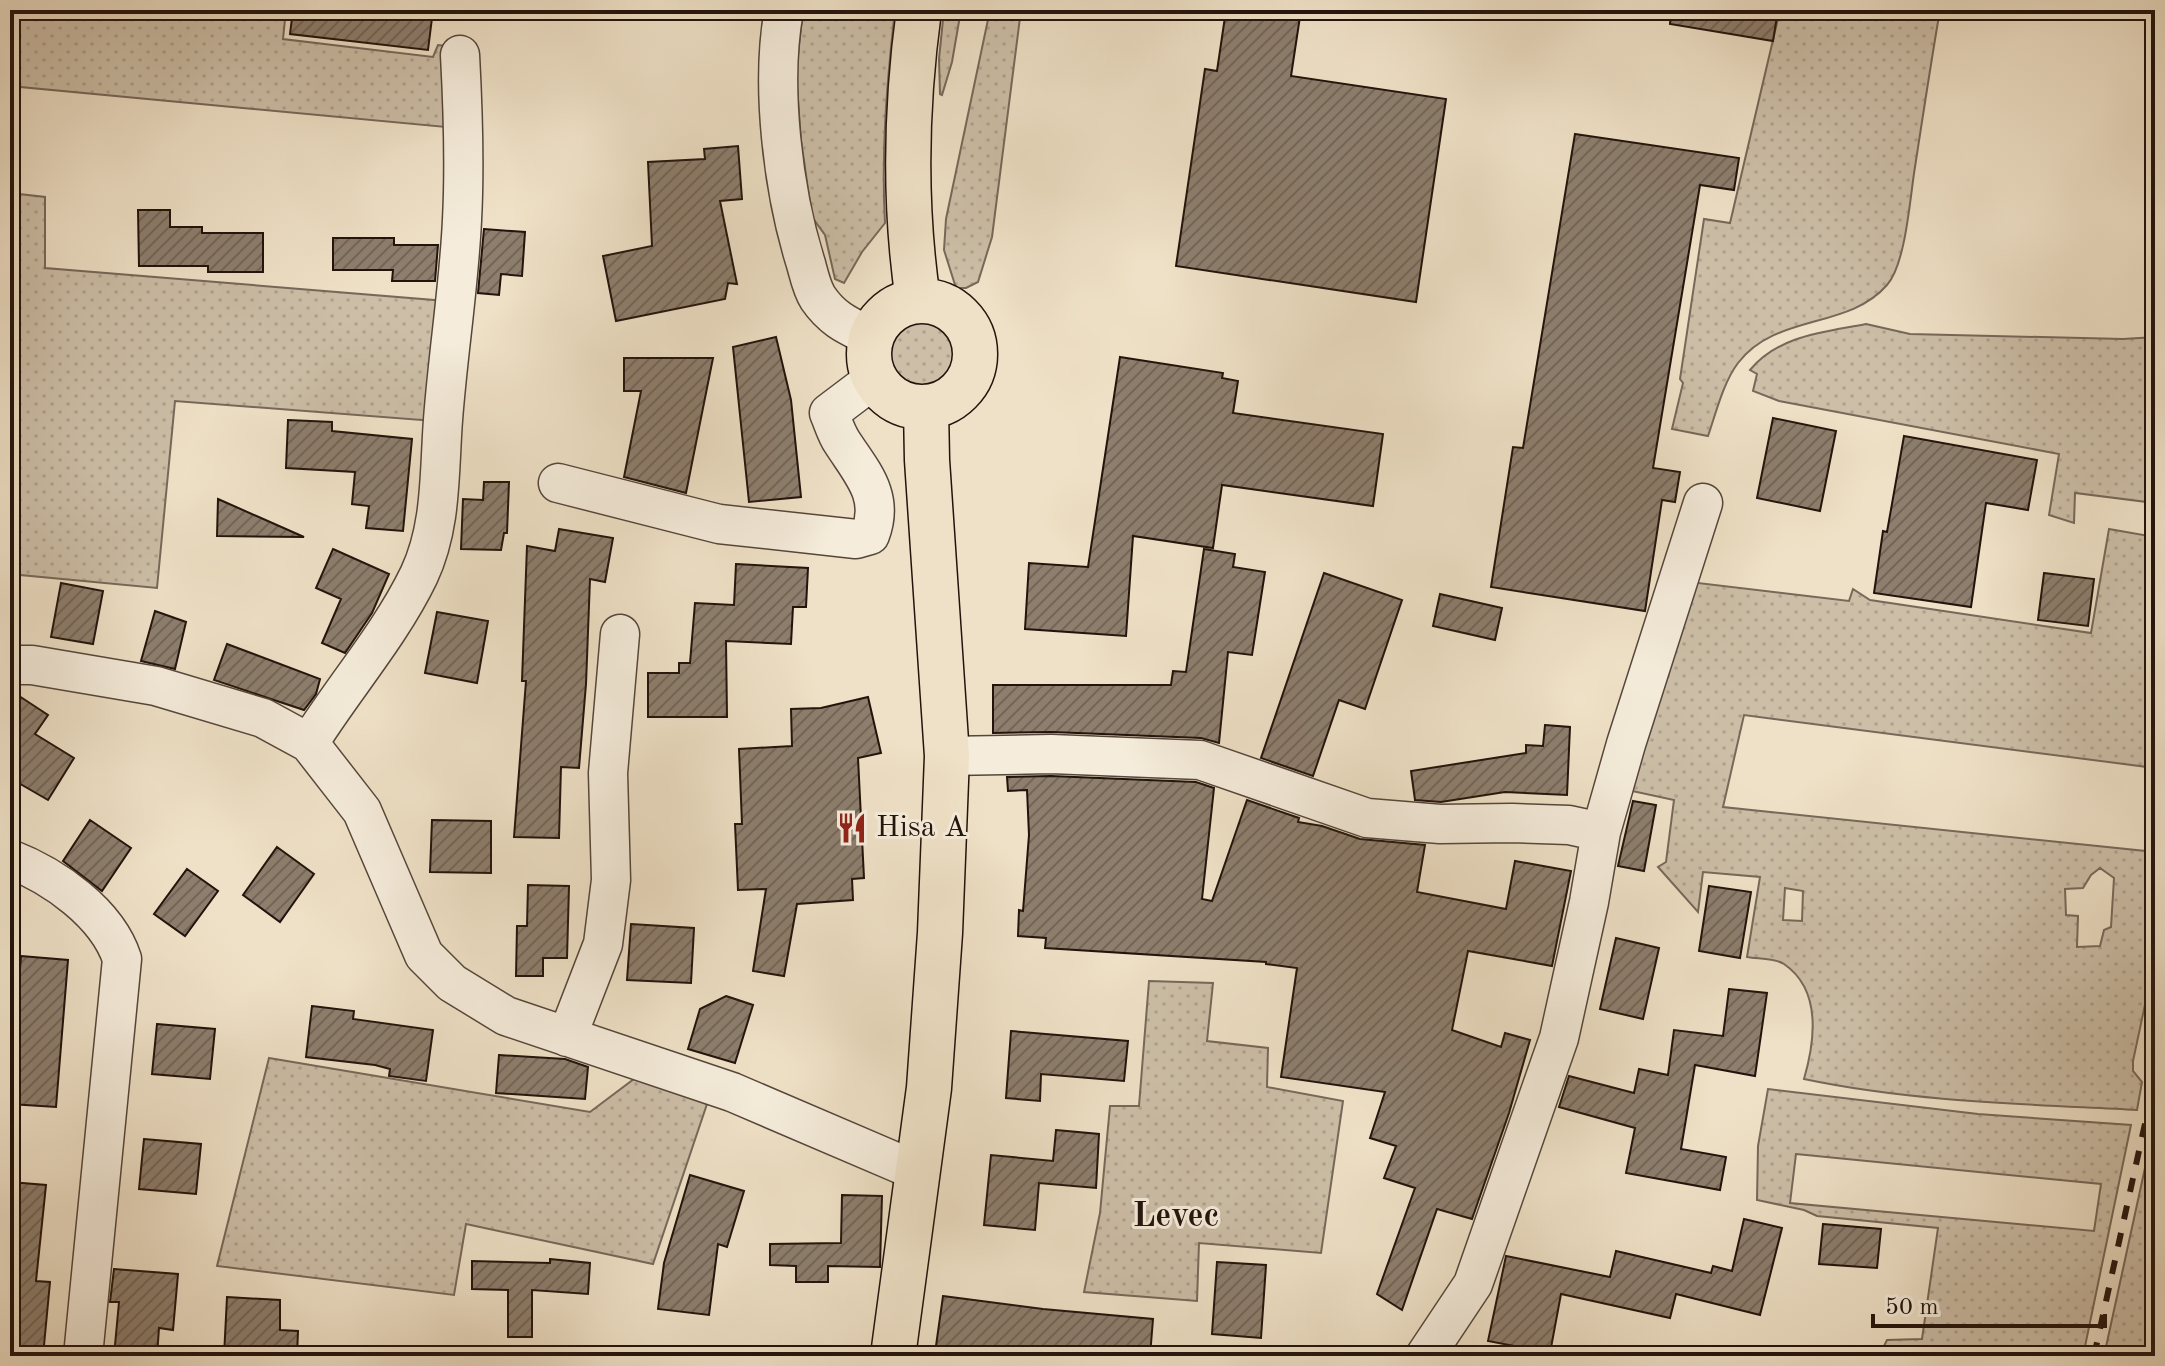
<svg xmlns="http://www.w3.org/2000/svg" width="2165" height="1366" viewBox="0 0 2165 1366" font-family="'Old Standard TT',serif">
<defs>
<pattern id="grass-dots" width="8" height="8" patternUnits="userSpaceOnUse" patternTransform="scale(2)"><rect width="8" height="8" fill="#ccbea7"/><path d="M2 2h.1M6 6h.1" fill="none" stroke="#afa28f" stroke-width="1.8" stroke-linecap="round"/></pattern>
<pattern id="building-hatch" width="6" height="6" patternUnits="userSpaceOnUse" patternTransform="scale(2)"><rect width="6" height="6" fill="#8d7e6d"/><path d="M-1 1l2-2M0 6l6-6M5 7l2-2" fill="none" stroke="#736658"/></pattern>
</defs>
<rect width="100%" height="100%" fill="#efe1c7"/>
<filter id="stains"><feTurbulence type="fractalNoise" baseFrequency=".0025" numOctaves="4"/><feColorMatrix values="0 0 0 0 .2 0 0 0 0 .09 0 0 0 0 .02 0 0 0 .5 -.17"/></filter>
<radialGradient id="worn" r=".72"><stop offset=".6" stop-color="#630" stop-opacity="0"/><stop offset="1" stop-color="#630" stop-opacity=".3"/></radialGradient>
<!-- grass -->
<path fill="url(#grass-dots)" stroke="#77685a" stroke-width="2" fill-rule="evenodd" d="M10,10H286L283,39L433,57L438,45L446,46L456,128L10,86Z
M803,10H895C887,81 881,151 885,223L862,252L844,283L835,279L825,235L812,217L801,140L796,73Z
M944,10H961L952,62L942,95L940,94L939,59Z
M990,10H1021L992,237L978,282L966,288H956L944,250L946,219Z
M1780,10H1940C1931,62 1923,115 1915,167C1910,196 1906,264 1887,285C1848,330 1776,313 1738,363C1723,383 1716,413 1708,436L1672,429L1683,383L1680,379L1704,219L1730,223Z
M10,193L45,197V268L446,301L434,421L175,401L157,588L10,574Z
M884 354a40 40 0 1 1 80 0a40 40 0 1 1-80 0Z
M1866,324L1910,334L2123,339L2155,337V503L2075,493L2074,523L2049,515L2059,454L1779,401L1753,391L1757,374L1750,370C1779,335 1825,332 1866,324Z
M2109,529L2155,537V768L1744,715L1723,807L2155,852L2153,975L2146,981V1000L2133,1061V1071L2142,1082L2137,1110C2026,1104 1913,1102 1804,1079C1815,1041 1822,990 1784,964C1775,958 1758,959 1747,957L1760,877L1703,872L1698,912L1658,867L1666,862L1674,800L1623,789L1690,582L1849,601L1853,589L1870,600L2091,633ZM2100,868L2114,878L2111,927L2104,930L2100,946L2077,947L2078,916L2066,915L2065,889L2083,888L2091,875ZM1785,888L1803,891L1802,921L1783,920Z
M1149,981L1213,983L1207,1041L1268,1048L1267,1087L1343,1101L1321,1253L1199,1243L1197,1301L1084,1292L1100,1213L1110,1106H1139Z
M269,1058L590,1112L642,1073L707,1104L653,1264L466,1224L454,1295L217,1266Z
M1768,1089L1978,1114L2131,1125L2083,1356H1879L1887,1340L1922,1339L1938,1228L1817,1216L1804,1210L1757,1200L1758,1146ZM1796,1154L2101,1184L2094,1231L1790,1203Z
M2155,1122V1308L2144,1356H2104Z"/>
<!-- building -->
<path fill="url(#building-hatch)" stroke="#22130c" stroke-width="2" d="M293,10H433L428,50L290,34Z
M1226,10H1301L1291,76L1446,99L1416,302L1176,266L1205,69L1217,71Z
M1671,10H1778L1773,41L1670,24Z
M1575,134L1739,158L1734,190L1700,185L1653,468L1680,472L1675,502L1662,500L1645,611L1491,587L1513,447L1523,448Z
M738,146L742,199L720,201L737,284L728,283L725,299L616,321L603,256L652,246L648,162L705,159L704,149Z
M138,210H170V227H202V233H263V272H208V266H139Z
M484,229L525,232L522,276L501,274L499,295L478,293Z
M333,238H394V245H438L435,281H392L393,270H333Z
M776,337L791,400L801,497L749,502L733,347Z
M1120,357L1223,373L1222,378L1238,381L1233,413L1383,434L1373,506L1222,485L1213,548L1133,536L1126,636L1025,629L1029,563L1088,567Z
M624,358H713L686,493L624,477L641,391H624Z
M1773,418L1836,431L1820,511L1757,498Z
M288,420L332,422V431L412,439L403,531L366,528L369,506L352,504L355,472L286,468Z
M1904,436L2037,460L2028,510L1986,503L1971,607L1874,593L1883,531L1887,532Z
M484,482H509L507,533H504L501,550L461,549L463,499L483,500Z
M218,499L304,537L217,536Z
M559,529L613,538L605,582L590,579L586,684L579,768L561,767L559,838L514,837L526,681H522L527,546L555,551Z
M333,549L389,574L372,613L345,653L322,643L341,599L316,588Z
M1204,549L1235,554L1233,567L1265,572L1252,655L1228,652L1219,743L1201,738L1052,732L993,733V685H1171L1173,671L1186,672Z
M736,564L808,568L806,607H793L791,644L726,641L727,717H648V673H679V663H690L695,603L734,605Z
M1324,573L1402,600L1365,709L1339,700L1313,776L1261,758Z
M2044,573L2094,579L2088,626L2038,620Z
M61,583L103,591L93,644L51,637Z
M1440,594L1502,608L1495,640L1433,626Z
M155,611L186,622L175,669L141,661Z
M437,612L488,621L477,683L425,673Z
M227,644L320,679L316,694L304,710L214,680Z
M10,690L48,715L35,734L74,758L48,800L10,778Z
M868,697L881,753L858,758L864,878L852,879L853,900L797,904L784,976L753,971L766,889L738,890L735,824H742L739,749L792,746L791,709L821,708Z
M1545,725L1570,727L1567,795L1505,792L1441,802L1415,800L1411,771L1526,753V745L1543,746Z
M1051,776L1196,782L1214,788L1202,899L1212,901L1247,800L1299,818L1298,822L1322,826L1360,839L1425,845L1417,892L1506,909L1515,861L1571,871L1552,966L1468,951L1452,1030L1501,1047L1505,1033L1530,1040L1509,1113L1472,1219L1437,1209L1402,1310L1377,1294L1415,1188L1384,1178L1396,1146L1370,1138L1385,1092L1281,1077L1297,968L1266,964V962L1045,948L1046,938L1018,936L1019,910L1023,911L1029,835L1027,790L1008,791L1007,777Z
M1633,801L1656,805L1644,871L1618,866Z
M90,820L131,848L102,891L63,861Z
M432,820L491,821V873L430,872Z
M277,847L314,874L280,922L243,895Z
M187,869L218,891L185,936L154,914Z
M528,885L569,886L567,958H543V976H516L517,926H527Z
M1709,886L1751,892L1740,958L1699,951Z
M631,924L694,928L691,983L627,980Z
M1616,938L1659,948L1643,1019L1600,1009Z
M21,956L68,960L56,1107L10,1104V1056H13Z
M1729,989L1767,993L1755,1076L1695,1065L1681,1149L1726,1157L1720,1190L1626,1173L1635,1128L1559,1107L1569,1076L1634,1093L1639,1069L1668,1075L1674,1030L1723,1036Z
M726,996L753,1005L735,1063L688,1049L700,1009Z
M312,1006L354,1011L353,1019L433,1030L426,1081L389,1076L390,1069L375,1065L306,1057Z
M157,1024L215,1029L210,1079L152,1074Z
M1011,1031L1128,1041L1124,1081L1041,1074L1040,1101L1006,1098Z
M499,1055L565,1059L588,1067L585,1099L496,1093Z
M1056,1130L1099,1134L1096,1188L1039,1183L1035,1230L984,1225L991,1155L1053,1161Z
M144,1139L201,1144L196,1194L139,1189Z
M690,1175L744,1191L727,1247L718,1244L709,1315L658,1309L664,1263Z
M10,1182L46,1185L36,1281L50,1282L43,1356H10Z
M842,1195L882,1196L880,1267L828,1266V1282H796V1266L770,1265V1244L841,1243Z
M1744,1219L1782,1228L1760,1315L1676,1294L1670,1318L1561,1294L1550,1353L1488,1341L1506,1256L1610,1277L1616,1251L1711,1273L1713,1266L1732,1271Z
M1823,1224L1881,1229L1877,1268L1819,1264Z
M550,1259L590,1263L588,1294L532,1290V1337H508V1290L472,1289V1261L550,1263Z
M1217,1262L1266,1265L1261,1338L1212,1334Z
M114,1269L178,1274L173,1330L159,1328L157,1356H114L119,1302H110Z
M943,1296L1043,1309L1153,1319L1150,1356H1013L936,1346Z
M227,1297L280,1300V1330L298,1331L297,1356H224Z"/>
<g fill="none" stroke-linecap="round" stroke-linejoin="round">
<!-- minor casing -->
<g stroke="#55463b" stroke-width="41">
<path id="minor" d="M784,10C770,85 783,191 806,264C809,275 812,289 818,298C833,320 849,326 871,337
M558,483L719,524L856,539L870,535C885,496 862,473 842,442C836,433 833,422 829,413L874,379
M10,665H32L156,686L263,718L309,743L362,811L424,955L452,983L506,1016L732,1092L919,1172
M309,743C344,687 390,635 419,575C442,526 439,473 443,420C448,353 459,286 462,220C465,164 463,110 460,55
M947,756L1051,754L1200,760L1367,818L1440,824L1512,823L1569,825L1601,832
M10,859C54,876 107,913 122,959L83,1356
M567,1037L603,944L611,880L608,773L620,634
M1425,1356L1473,1284L1559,1038L1589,902L1601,832L1626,744L1703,503"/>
</g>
<!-- major casing -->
<g stroke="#22130c" stroke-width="47">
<path id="major" d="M918,300C904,205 906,105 919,10
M869 354a53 53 0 1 1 106 0a53 53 0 1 1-106 0Z
M893,1356L929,1088L940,933L947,756L927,460L926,408"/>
</g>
<!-- minor -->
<use href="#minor" stroke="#f5ecdb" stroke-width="38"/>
<!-- major -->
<use href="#major" stroke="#efe1c7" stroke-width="44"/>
<!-- rail -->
<path stroke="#22130c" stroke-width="6" stroke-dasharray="14 14" stroke-linecap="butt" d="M2094,1356L2155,1078"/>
</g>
<!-- icons -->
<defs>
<g id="restaurant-bare" transform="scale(2.4)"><path d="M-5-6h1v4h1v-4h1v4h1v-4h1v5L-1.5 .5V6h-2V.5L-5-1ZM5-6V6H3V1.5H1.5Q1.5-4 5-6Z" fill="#8f2418" stroke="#f5ecdb" stroke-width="2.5" paint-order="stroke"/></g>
</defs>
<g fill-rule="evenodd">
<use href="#restaurant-bare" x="852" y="828"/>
</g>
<g text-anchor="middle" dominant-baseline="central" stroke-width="6" stroke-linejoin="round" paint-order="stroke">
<!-- poi labels -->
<g font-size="30" fill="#22130c" stroke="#f5ecdb" text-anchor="start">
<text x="876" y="828">Hisa A</text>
</g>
<!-- quarter labels -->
<g font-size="34" font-weight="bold" fill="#22130c" stroke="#f5ecdb">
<text x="1176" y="1217">Levec</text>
</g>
</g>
<!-- margin -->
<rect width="2165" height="1366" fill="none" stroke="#efe1c7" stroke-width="40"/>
<rect x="12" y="12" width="2141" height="1342" fill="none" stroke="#22130c" stroke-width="4"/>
<rect x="20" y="20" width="2125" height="1326" fill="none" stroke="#22130c" stroke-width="2"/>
<!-- scale -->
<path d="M1873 1314v12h232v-12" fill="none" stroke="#22130c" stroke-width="4"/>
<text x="1885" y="1314" font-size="24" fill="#22130c" stroke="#f5ecdb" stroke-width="6" paint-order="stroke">50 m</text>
<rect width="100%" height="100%" filter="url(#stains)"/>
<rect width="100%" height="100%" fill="url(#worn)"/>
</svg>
